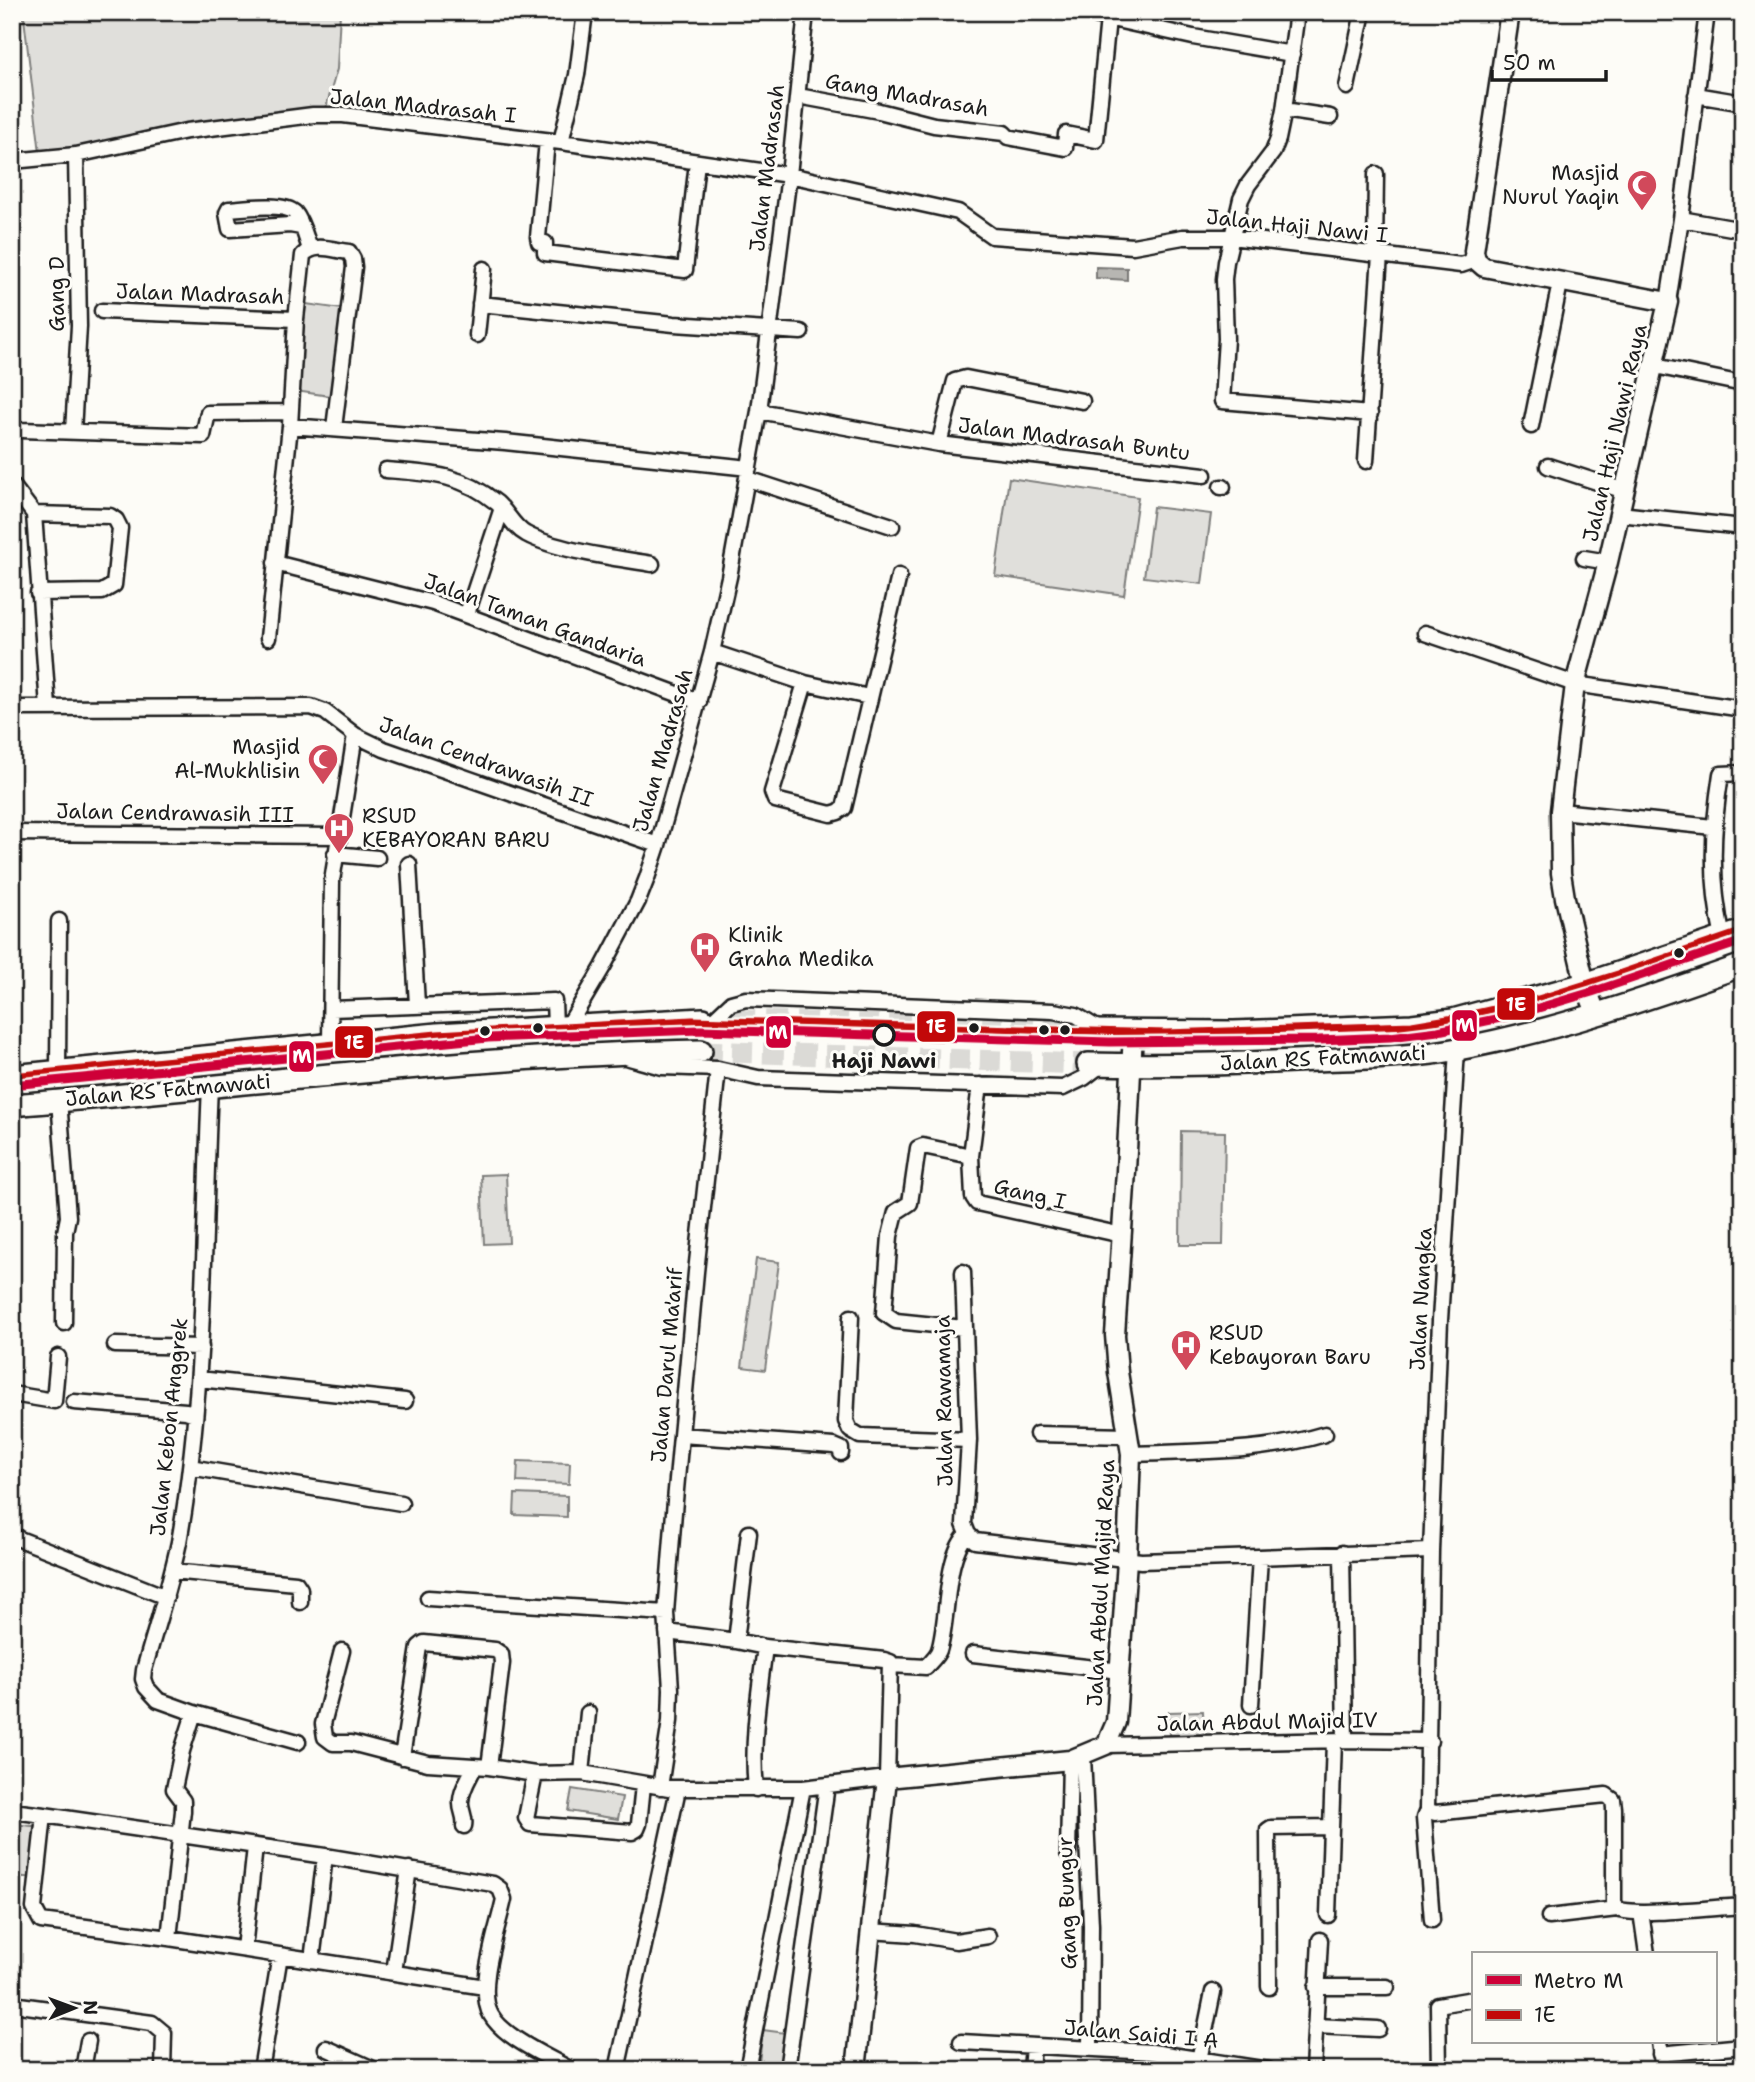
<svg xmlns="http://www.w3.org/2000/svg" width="1755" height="2082" viewBox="0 0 1755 2082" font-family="'Shantell Sans',sans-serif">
<rect width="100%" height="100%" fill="#fdfcf7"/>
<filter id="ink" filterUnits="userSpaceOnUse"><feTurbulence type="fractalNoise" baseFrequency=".0143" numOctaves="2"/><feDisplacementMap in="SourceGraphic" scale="14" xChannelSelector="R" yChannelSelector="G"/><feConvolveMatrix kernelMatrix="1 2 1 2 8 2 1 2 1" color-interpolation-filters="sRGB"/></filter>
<g filter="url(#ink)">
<!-- green -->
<path fill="#e0dfdb" stroke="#7e7e7c" stroke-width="2" d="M12,12H340L337,69L324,115L136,143L40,153L24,18L12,16Z
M282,209L294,222L232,226L231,212Z
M306,304L342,309L330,396L295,391Z
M1009,478L1138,497L1124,595L995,576Z
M1153,507L1211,514L1202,584L1144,577Z
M1181,1131L1225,1132L1223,1245H1180Z
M506,1174L509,1243L484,1244L481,1175Z
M756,1259L779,1262L765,1370L742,1367Z
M518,1461L570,1463L569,1484L517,1482Z
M515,1494L567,1496V1517L514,1515Z
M1203,1711L1204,1734L1170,1735L1169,1712Z
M572,1789L622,1797L618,1819L568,1811Z
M12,1824L42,1827L37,1878L12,1876Z
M763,2030L786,2033L782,2070H758Z"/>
<!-- water -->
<path fill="#b7b6b2" stroke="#797876" stroke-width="2" d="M1096,267L1127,268V280L1096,278Z"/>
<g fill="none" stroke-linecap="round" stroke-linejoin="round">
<!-- primary-tunnel -->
<path stroke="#dbdad6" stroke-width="21" stroke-dasharray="21 10" stroke-linecap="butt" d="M703,1019L1088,1031
M701,1051L1088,1064"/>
<!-- minor casing -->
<g stroke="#1c1c1c" stroke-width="19">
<path id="minor" d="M1095,12L1098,16L1193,37L1292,54
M1297,12L1284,110L1278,139L1273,152L1248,185L1241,199L1226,262L1224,279L1226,339L1222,401L1370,414
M1347,87L1363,12
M1696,95L1743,103
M798,96L879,111L934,125L1004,133L1008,137L1065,148L1066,134L1096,140L1108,18
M1284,110L1330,117
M547,141L538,237L539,242L545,243V253L685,270L697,162
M561,142L577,75L585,12
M12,161L76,155L187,131L313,115H343L561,142L789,175L958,212L992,236L1133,246L1183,237H1231L1461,265L1476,260
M1681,219L1743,230
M301,227L290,225L230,229L227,213L229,209C244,208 284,202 295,213C302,221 306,238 310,249
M1375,254L1376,174
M1668,302L1681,219L1707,12
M480,304L674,324L801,332
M102,311L296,319
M477,335L484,269
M1655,366L1743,384
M759,411L939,444L1204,475
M290,426L505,442L749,468
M1531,426L1560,283
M12,428L20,430L203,436L208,413L290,412
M73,432L79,326L76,155
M939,444L955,381L966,378L1082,401
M1366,461L1380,255
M1548,466L1625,491
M386,470C429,473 462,474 497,503C507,512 514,528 526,534C557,551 617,558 652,564
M748,479L892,526
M12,485L34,514
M1221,487H1223
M1619,514L1743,527
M1584,558L1608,562
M275,563L433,603L699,702
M38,593L102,592L114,585L120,528L116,520L110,516L34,514L48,707
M467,614L502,508
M1425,633L1575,684L1743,709
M268,638L290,426L296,319L303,255C315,242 333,250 349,252L353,259L354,267L334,428
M712,652L805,683L869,697
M805,683L772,792L775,800L831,814L838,812L844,808L899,576
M12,708L311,707L325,712L355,735L384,749L658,845
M1560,811L1713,827
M12,833L337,836
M335,854L377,858
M409,864L417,1005
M1723,938C1710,882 1712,830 1721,774L1743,773
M331,1009L554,1001L555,1026
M714,1019L731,1003L746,999L1053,1011L1076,1015L1102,1031
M568,1026L603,967L638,901L647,878L658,845L712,652L729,577L759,411L789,175L806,12
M330,1043L332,881L355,735
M629,1058L662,1067L718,1069L758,1078L1063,1088L1084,1078L1101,1065
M58,1071L59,921
M210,1086C203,1238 206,1391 179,1542C170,1585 156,1627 144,1670L143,1679L146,1687L158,1700L194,1713L298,1742
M59,1100L68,1217L65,1232L64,1323
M971,1156L973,1197L977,1203L1122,1235
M963,1272L969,1440L964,1524L968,1534L975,1541L1141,1561L1431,1551
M851,1317L846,1421L850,1430L860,1436L969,1440
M964,1328L896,1321L884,1313L890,1236L896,1212L910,1203L918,1148L923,1146L971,1156L980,1085
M115,1345L201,1347
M199,1379L405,1401
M12,1394L54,1401L58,1357
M74,1402L186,1411L195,1414
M1037,1434L1129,1436
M681,1435L834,1446L841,1449V1453
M1131,1454C1196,1451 1262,1453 1325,1434
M190,1467L401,1503
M12,1536L166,1597
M1342,1553L1345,1740
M172,1571L296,1583L300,1589V1602
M428,1598L666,1613
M667,1632L736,1641L765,1647C759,1694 751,1742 756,1789
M736,1641L749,1533
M342,1651L323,1724L325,1737L333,1743H351L428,1763L489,1767L535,1774L582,1773L669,1788H803L887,1778L890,1662L884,1660L765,1647
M973,1654L1121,1671
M891,1665L926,1667C930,1662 937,1656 939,1650C949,1620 944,1555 968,1534
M1251,1705L1260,1557
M1106,1745L1345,1740L1430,1741
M1083,1756L1091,1925L1090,2049
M402,1757L419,1647L424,1643L495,1650L501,1654L502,1663L489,1767
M582,1773L588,1713
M535,1774L526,1818L530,1824L632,1832L637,1829L639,1824L643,1785
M660,1787L670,1721L671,1689L666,1613L674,1512L696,1272L718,1069
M1427,1810L1435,1813L1606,1795L1613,1800L1614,1808V1902L1617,1909C1635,1917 1718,1907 1743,1906
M12,1811L44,1815
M464,1826C466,1817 461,1812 461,1804C460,1791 470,1777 475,1766
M1068,1853L1070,1760
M1641,1912L1647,1954
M1328,1915L1334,1741
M1549,1917L1617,1909
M1432,1920L1424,1818L1427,1810L1431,1551L1440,1320L1457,1050
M869,1931L915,1934L956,1941L988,1936
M169,1938L183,1811V1801L174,1789L182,1751L194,1713
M244,1949L255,1847
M312,1960L325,1856
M394,1972L409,1869
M485,1987L169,1938L41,1921L34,1908L44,1815L325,1856L493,1884L500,1889L504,1899C498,1928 476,1989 491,2015C504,2038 549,2057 571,2070
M1269,1987L1268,1830L1271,1828L1331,1827
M1316,1987H1387
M12,2004L152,2023L164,2033L163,2070
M1315,2026L1378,2029
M961,2042L1152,2052L1268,2070
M1659,2042L1663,2070
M326,2048L375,2070
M1660,2054L1743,2046
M83,2070L88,2041
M261,2070L280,1955
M617,2070L678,1789
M747,2070L803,1788
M787,2070L827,1785
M1031,2070L1033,2046
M1197,2070L1213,1992
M1313,2070L1320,1940
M1439,2070L1438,2005L1473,1999"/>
</g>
<!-- tertiary casing -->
<g stroke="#1c1c1c" stroke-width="23">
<path id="tertiary" d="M1510,12L1474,251L1476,260L1484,267L1668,302L1608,562L1575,684L1560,811L1561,873L1565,898L1585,984L1596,1013
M856,2070L887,1778L1070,1760L1106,1745L1116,1722L1127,1560L1131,1454L1118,1372L1115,1335L1126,1171L1133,1032"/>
</g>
<!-- primary casing -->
<g stroke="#1c1c1c" stroke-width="26">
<path id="primary" d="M1088,1031L1234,1032L1412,1025L1453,1020L1585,984L1743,931
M1088,1064C1164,1066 1240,1064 1316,1060C1363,1058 1412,1058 1458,1049C1555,1031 1650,998 1743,965
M12,1076L437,1034L703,1019
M12,1105C242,1086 471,1055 701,1051"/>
</g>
<!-- minor -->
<use href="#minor" stroke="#fdfcf7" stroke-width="14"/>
<!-- tertiary -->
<use href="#tertiary" stroke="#fdfcf7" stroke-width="18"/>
<!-- primary -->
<use href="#primary" stroke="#fdfcf7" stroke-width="21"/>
<!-- bus-1 casing -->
<g stroke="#fdfcf7" stroke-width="12">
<path id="bus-1" d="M12,1076L437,1034L692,1020L1166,1033L1412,1025L1454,1018L1538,999L1621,973L1743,931"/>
</g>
<!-- bus-1 -->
<use href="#bus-1" stroke="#c20809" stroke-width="7"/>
<!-- metro-1 casing -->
<g stroke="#fdfcf7" stroke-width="14">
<path id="metro-1" d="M12,1085L488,1038L700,1030L1110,1042L1319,1040L1390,1037L1438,1031L1515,1015L1592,992L1743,941"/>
</g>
<!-- metro-1 -->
<use href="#metro-1" stroke="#ce0037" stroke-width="9"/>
</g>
</g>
<!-- icons -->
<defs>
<g id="mosque-pin" transform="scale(1.575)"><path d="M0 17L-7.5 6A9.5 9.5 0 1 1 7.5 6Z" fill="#d1495b" stroke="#fdfcf7"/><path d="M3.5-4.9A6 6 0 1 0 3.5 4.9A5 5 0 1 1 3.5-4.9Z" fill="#fff"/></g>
<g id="hospital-pin" transform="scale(1.575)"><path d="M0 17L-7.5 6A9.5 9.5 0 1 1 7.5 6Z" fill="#d1495b" stroke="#fdfcf7"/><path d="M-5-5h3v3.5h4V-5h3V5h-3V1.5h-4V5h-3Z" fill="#fff"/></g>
</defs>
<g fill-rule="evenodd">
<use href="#mosque-pin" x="1642" y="185"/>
<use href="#mosque-pin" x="323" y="759"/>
<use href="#hospital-pin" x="339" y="828"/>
<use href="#hospital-pin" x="705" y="947"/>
<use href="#hospital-pin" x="1186" y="1345"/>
</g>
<!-- markers -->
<g fill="#1c1c1c" stroke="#fdfcf7" stroke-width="2.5">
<circle cx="1679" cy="953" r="6"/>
<circle cx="538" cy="1028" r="6"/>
<circle cx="974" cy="1028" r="6"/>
<circle cx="1044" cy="1030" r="6"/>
<circle cx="1065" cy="1030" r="6"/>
<circle cx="485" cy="1031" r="6"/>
</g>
<circle fill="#fdfcf7" stroke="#1c1c1c" stroke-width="3.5" cx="884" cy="1035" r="10"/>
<g text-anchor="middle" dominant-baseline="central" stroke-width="6" stroke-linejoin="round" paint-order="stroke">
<!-- street labels -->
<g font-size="21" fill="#1c1c1c" stroke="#fdfcf7">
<text transform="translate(907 95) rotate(10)">Gang Madrasah</text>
<text transform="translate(423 106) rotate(6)">Jalan Madrasah I</text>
<text transform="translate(767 168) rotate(-83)">Jalan Madrasah</text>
<text transform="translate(1297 226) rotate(6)">Jalan Haji Nawi I</text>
<text transform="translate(57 294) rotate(-90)">Gang D</text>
<text transform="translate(200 294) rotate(2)">Jalan Madrasah</text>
<text transform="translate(1615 433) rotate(-77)">Jalan Haji Nawi Raya</text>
<text transform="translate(1074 439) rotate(7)">Jalan Madrasah Buntu</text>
<text transform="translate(535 620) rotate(20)">Jalan Taman Gandaria</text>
<text transform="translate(663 750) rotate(-74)">Jalan Madrasah</text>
<text transform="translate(486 762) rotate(20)">Jalan Cendrawasih II</text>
<text transform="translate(175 813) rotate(1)">Jalan Cendrawasih III</text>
<text transform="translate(1323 1058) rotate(-3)">Jalan RS Fatmawati</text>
<text transform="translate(168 1090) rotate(-5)">Jalan RS Fatmawati</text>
<text transform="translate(1030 1194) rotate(13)">Gang I</text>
<text transform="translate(1421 1299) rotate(-87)">Jalan Nangka</text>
<text transform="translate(667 1365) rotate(-85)">Jalan Darul Ma'arif</text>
<text transform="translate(944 1401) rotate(-91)">Jalan Rawamaja</text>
<text transform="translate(169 1427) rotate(-84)">Jalan Kebon Anggrek</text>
<text transform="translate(1101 1583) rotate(-87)">Jalan Abdul Majid Raya</text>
<text transform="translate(1267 1722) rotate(-1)">Jalan Abdul Majid IV</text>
<text transform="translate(1067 1903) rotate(-92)">Gang Bungur</text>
<text transform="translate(1141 2034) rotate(5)">Jalan Saidi I A</text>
</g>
<!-- poi labels -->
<g font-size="21" fill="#1c1c1c" stroke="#fdfcf7" text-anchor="start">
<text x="1619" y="173" text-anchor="end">Masjid<tspan x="1619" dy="24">Nurul Yaqin</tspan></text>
<text x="300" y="747" text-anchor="end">Masjid<tspan x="300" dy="24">Al-Mukhlisin</tspan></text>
<text x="362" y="816">RSUD<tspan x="362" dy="24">KEBAYORAN BARU</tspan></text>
<text x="728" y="935">Klinik<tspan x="728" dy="24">Graha Medika</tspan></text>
<text x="1209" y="1333">RSUD<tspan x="1209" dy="24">Kebayoran Baru</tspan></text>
</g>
<!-- stop labels -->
<g font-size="21" font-weight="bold" fill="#1c1c1c" stroke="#fdfcf7">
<text x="884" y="1061">Haji Nawi</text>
</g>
</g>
<g stroke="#fdfcf7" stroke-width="2.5">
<rect x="1496" y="987" width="40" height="34" rx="7" fill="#c20809"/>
<rect x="1451" y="1009" width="27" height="33" rx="7" fill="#ce0037"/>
<rect x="916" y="1010" width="40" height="33" rx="7" fill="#c20809"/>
<rect x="765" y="1015" width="27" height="34" rx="7" fill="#ce0037"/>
<rect x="334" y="1025" width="40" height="34" rx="7" fill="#c20809"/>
<rect x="288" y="1040" width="27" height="33" rx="7" fill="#ce0037"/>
</g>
<g font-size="19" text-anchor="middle" font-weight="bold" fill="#fff">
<text x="1516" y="1011">1E</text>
<text x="1465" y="1032">M</text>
<text x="936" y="1033">1E</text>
<text x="778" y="1039">M</text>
<text x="354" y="1049">1E</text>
<text x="302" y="1063">M</text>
</g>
<!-- margin -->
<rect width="1755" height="2082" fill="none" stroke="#fdfcf7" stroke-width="42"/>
<rect x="21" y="21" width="1713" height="2040" fill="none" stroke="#1c1c1c" stroke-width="2.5" filter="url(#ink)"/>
<!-- legend -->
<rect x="1472" y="1952" width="245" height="91" fill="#fdfcf7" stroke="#a3a29f" stroke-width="2"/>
<rect x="1486" y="1975" width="35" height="10" fill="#ce0037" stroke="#a3a29f" stroke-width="2"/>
<text x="1534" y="1988" font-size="21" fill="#1c1c1c">Metro M</text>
<rect x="1486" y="2010" width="35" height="10" fill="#c20809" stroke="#a3a29f" stroke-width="2"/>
<text x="1534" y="2022" font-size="21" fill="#1c1c1c">1E</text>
<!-- north arrow -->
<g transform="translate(74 2008) rotate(89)" stroke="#fdfcf7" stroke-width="5" paint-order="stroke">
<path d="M0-5L12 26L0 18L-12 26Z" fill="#1c1c1c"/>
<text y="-10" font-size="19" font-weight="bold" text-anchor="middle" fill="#1c1c1c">N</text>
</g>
<!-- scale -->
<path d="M1492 70v10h114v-10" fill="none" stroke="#1c1c1c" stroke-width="3.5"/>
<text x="1503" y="70" font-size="21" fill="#1c1c1c" stroke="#fdfcf7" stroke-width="5" paint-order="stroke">50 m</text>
</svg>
